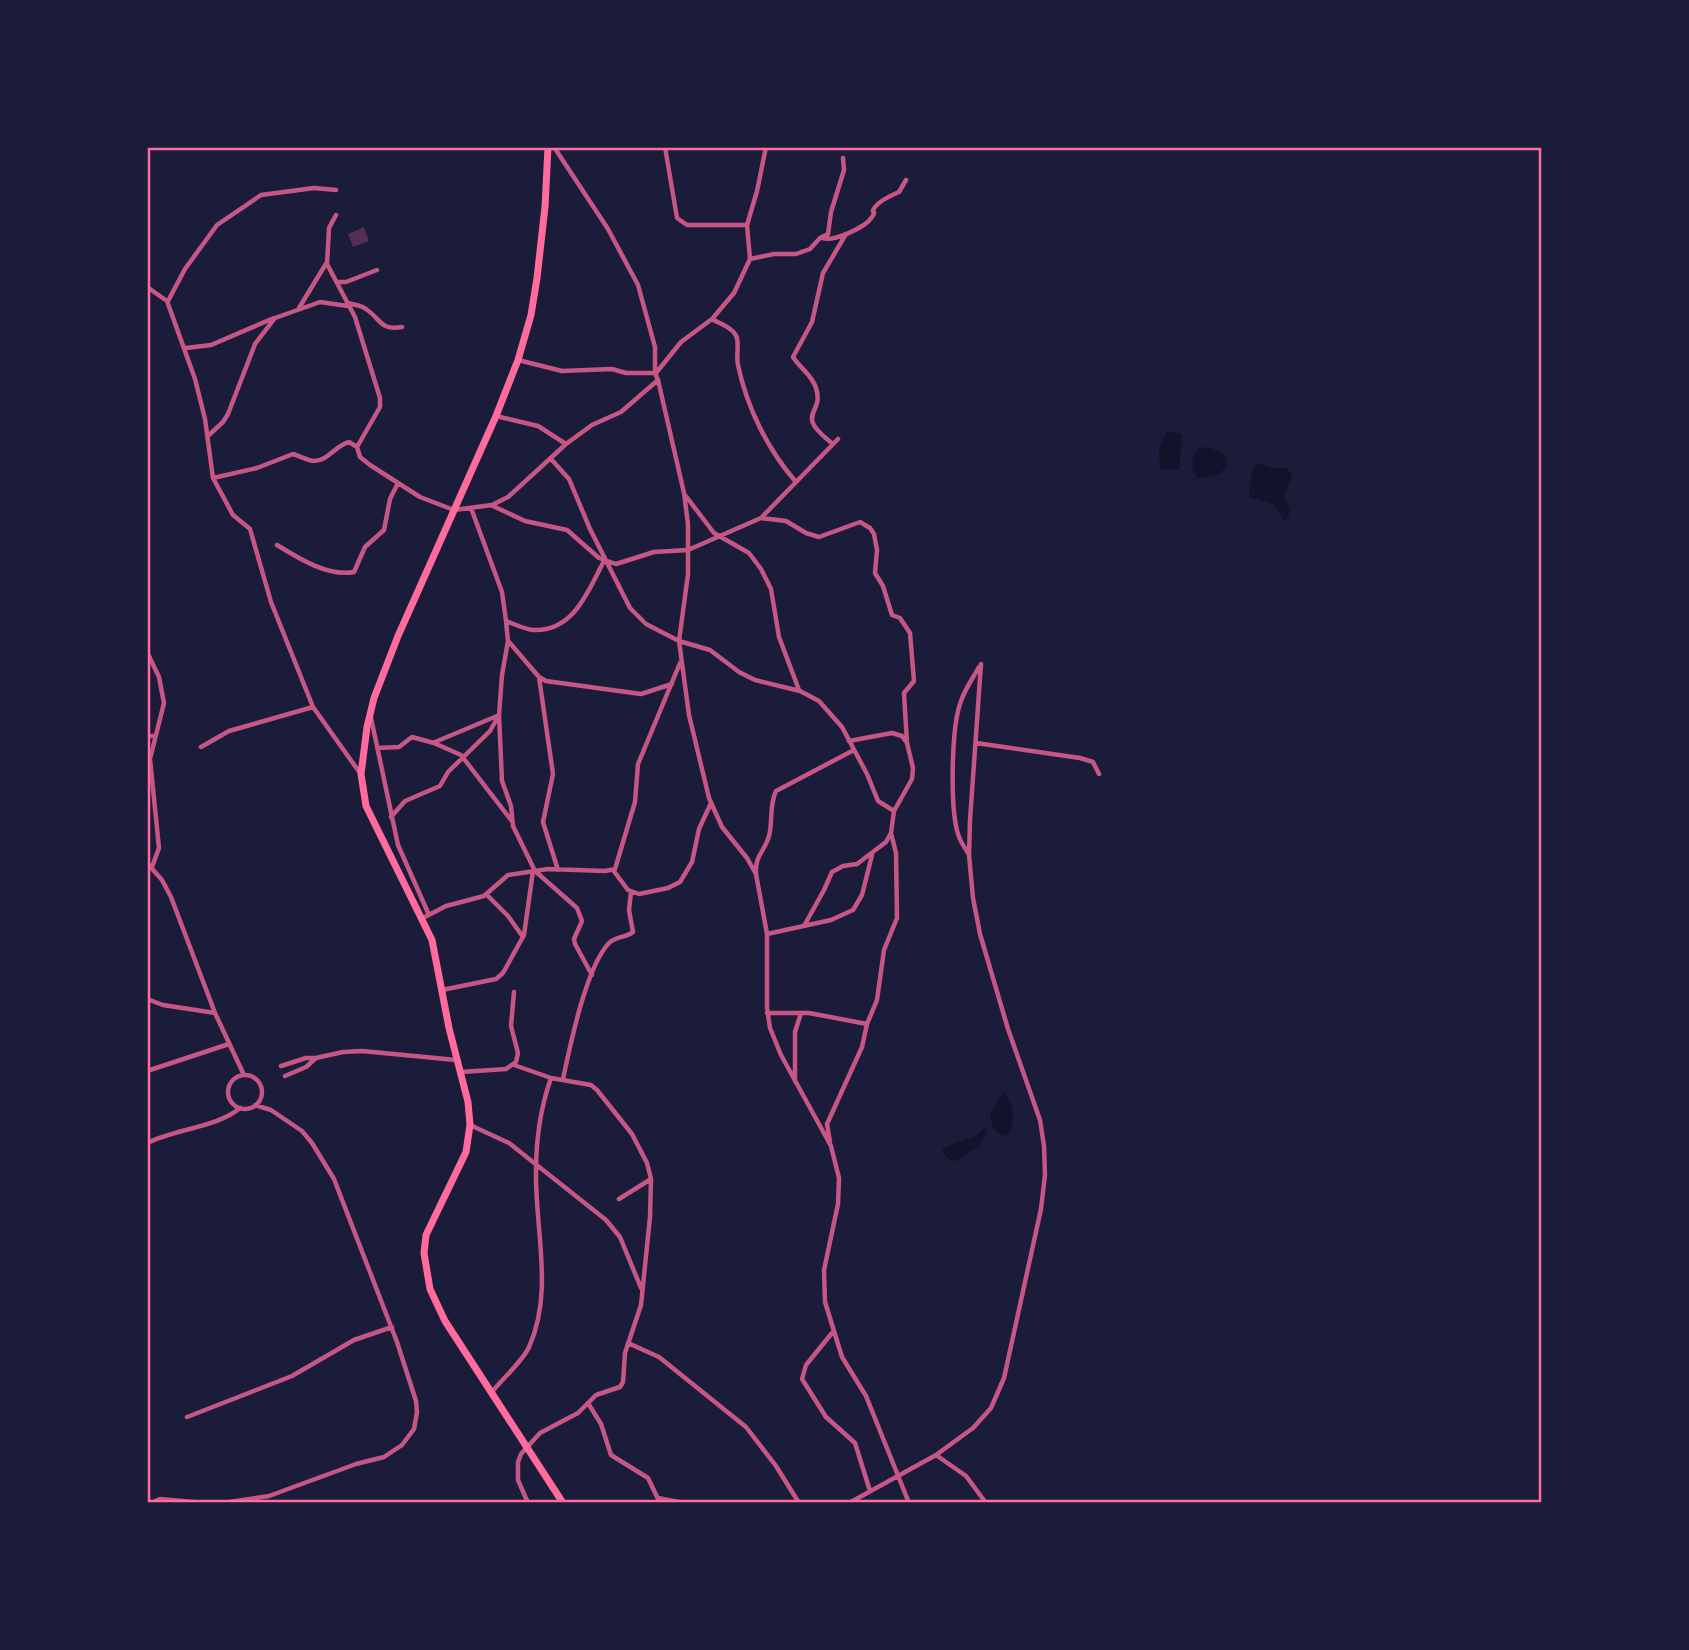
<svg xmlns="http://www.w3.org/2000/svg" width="1689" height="1650" viewBox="0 0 1689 1650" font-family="Karla,sans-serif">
<rect width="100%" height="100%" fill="#1b1b3a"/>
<!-- water -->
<path fill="#12122b" d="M1167,431L1182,435L1179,470L1160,469L1159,449Z
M1207,447L1224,453L1227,465C1220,477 1210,478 1197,478C1191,468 1191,460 1197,449Z
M1256,463L1274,468H1287L1292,475L1284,497L1290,509L1288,517L1284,521L1274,504L1249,497L1251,477Z
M1003,1092C1014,1105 1016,1118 1009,1133L1002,1136L993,1128L990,1114Z
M985,1127L988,1132L978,1147L956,1161C948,1160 944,1156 942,1148L976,1136Z"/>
<!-- building -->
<path fill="#542f53" d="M364,227L369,241L353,247L348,234Z"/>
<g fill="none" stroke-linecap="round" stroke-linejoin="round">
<!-- minor -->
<path stroke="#c65784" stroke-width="4.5" d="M665,147L677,218L687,225H747
M336,215L329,228L327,264L355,317L380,398V407L357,447
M822,238C833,242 865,228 872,217C878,208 869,215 875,207C880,200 892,195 899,192L906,180
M750,259L747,225L757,191L766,147
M338,282H346L377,270
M147,287L167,301L195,379L205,419L213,478L233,515L250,529L271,602L313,707L360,773
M168,301L185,269L217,225L261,195L314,188L336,190
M348,303C354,305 361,305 366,309C381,319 380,331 402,327
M299,308L327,262
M712,319C720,324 734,328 737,338C739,347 736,357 738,365C747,408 768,450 796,482
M186,348L211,345L274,318
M518,360L562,371L612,369L626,373H655
M656,373L681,342L712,319L734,293L750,259L774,254H796L810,249L820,238L828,234L831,212L844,170L843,158
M658,380L684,493L688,524V574L679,641L689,715L709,798L722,827L747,858L756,874L767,934V1008L770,1028L781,1055L831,1146L839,1178L838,1204L824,1270L825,1302L842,1357L866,1396L909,1503
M496,416L538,426L566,444
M208,436L223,422L228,414L255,344L275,318L320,302L348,306
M833,444C792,412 825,416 816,388C812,375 800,368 793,357L812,322L823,273L846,234
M551,459L569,479L590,529L630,608L646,624L679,641L710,650L739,672L755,680L800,691L819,701L842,727L867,774L878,801L894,811
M213,478L257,468L293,454C300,456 308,461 314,461C328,461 336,445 349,442L357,447L360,457L370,465L420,497L454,510L492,505L508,497L566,444L592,425L621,412L658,380L655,373V347L638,285L608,229L554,147
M685,495L714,533L749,553L761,569L771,589L779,637L799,690
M493,506L525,521L567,530L599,558L616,564L654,552L688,550L761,518L786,521L806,533L819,537L860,522L870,528L874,534L877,550L875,573L883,586L892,615L900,618L910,633L914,681L904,693L907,743
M471,508L502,592L506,621L508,641L502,675L499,715L502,781L511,806L513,826L535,871L577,908L582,921L574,939L575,944L592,975
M761,518L838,439
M277,545C298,558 328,577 354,572L365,547L384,530L390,499L398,483
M506,621C514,624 524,629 533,630C574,632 588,591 604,561
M509,642L539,677L546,681L641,694L672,684
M147,652L159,677L164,703L150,759L159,848L152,867
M539,677L553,774L543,822L558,870
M371,718L398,845L429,915
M147,736H155
M435,742L497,716
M976,743L1080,758L1093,762L1099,774
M201,747L229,731L313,707
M377,748L399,747L412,737L434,743L461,755L511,820
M391,817L405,801L440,786L448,772L490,731L499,715
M968,853C964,847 960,841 958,834C950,808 951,727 961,701C965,689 973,678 979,667
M147,863L162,880L171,897L215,1013L244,1075
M613,870L628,890L639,894L668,888L680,882L692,862L699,829L711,803
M756,873C755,855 765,851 769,836C773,821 769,805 776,791L854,750
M486,894L508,916L523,937
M423,918L446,906L484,896L508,875L548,869L605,871L615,869L635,802L638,764L680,663
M804,926L824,890L832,872L843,866L857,864L886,842L891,833L894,811L912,779L913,768L907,743L902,736L892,733L849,741
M767,934L831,920L853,910L862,895L872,855
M442,990L496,979L503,973L524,935L533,871
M147,999L163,1005L215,1013
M767,1013H809L867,1024
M514,1065L551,1078L591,1085L597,1090L632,1134L647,1163L651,1179L650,1217L641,1305L625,1353L623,1382L620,1387L596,1395L578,1413L540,1433L521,1454L518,1462V1480L528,1503
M281,1066L306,1058H316L343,1052L362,1051L456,1060
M147,1071L229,1044
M461,1072L506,1069L516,1062L518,1053L511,1026L514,992
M228 1092a17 17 0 1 1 34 0a17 17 0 1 1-34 0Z
M285,1076L306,1067L315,1059
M563,1079C570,1046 586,967 609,943C616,936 626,938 633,932L629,910L631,892
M795,1081V1032L801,1013
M470,1125L509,1143L606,1220L620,1237L641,1288
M830,1142L827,1124L862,1047L867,1024L877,1000L884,950L897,918L896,853L891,833
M147,1143C175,1129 218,1127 240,1108
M619,1199L651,1179
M832,1333L806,1365L802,1379L826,1417L855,1443L870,1491
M628,1343L659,1357L746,1427L776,1466L799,1503
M492,1392C502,1379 523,1361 529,1347C554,1292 535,1230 536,1172C536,1138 540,1109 551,1078
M588,1403L601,1424L611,1455L648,1478L660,1503
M187,1417L292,1376L354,1340L392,1327
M936,1455L966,1476L986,1503
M658,1498L684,1503
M151,1503L160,1499L204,1503
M223,1503L269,1496L356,1464L384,1457L402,1445L414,1429L417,1412L416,1401L397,1342L334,1179L312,1143L302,1131L271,1110L255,1105
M849,1503L936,1455L973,1428L991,1408L1004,1378L1041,1209L1045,1175L1044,1146L1040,1120L1008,1029L980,934L973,898L969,855L970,820L981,664"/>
<!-- primary -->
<path stroke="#ff6b9d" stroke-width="7" d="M548,147L545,207L537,278L531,315L518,360L496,416L398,636L374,698L367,727L361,774L366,806L432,940L449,1028L468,1102L470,1125L466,1152L426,1235L424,1253L430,1289L445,1321L563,1503"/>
</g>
<!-- border -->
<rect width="1689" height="1650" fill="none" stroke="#1b1b3a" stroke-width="298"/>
<rect x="149" y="149" width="1391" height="1352" fill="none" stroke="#ff6b9d" stroke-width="2.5"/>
</svg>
